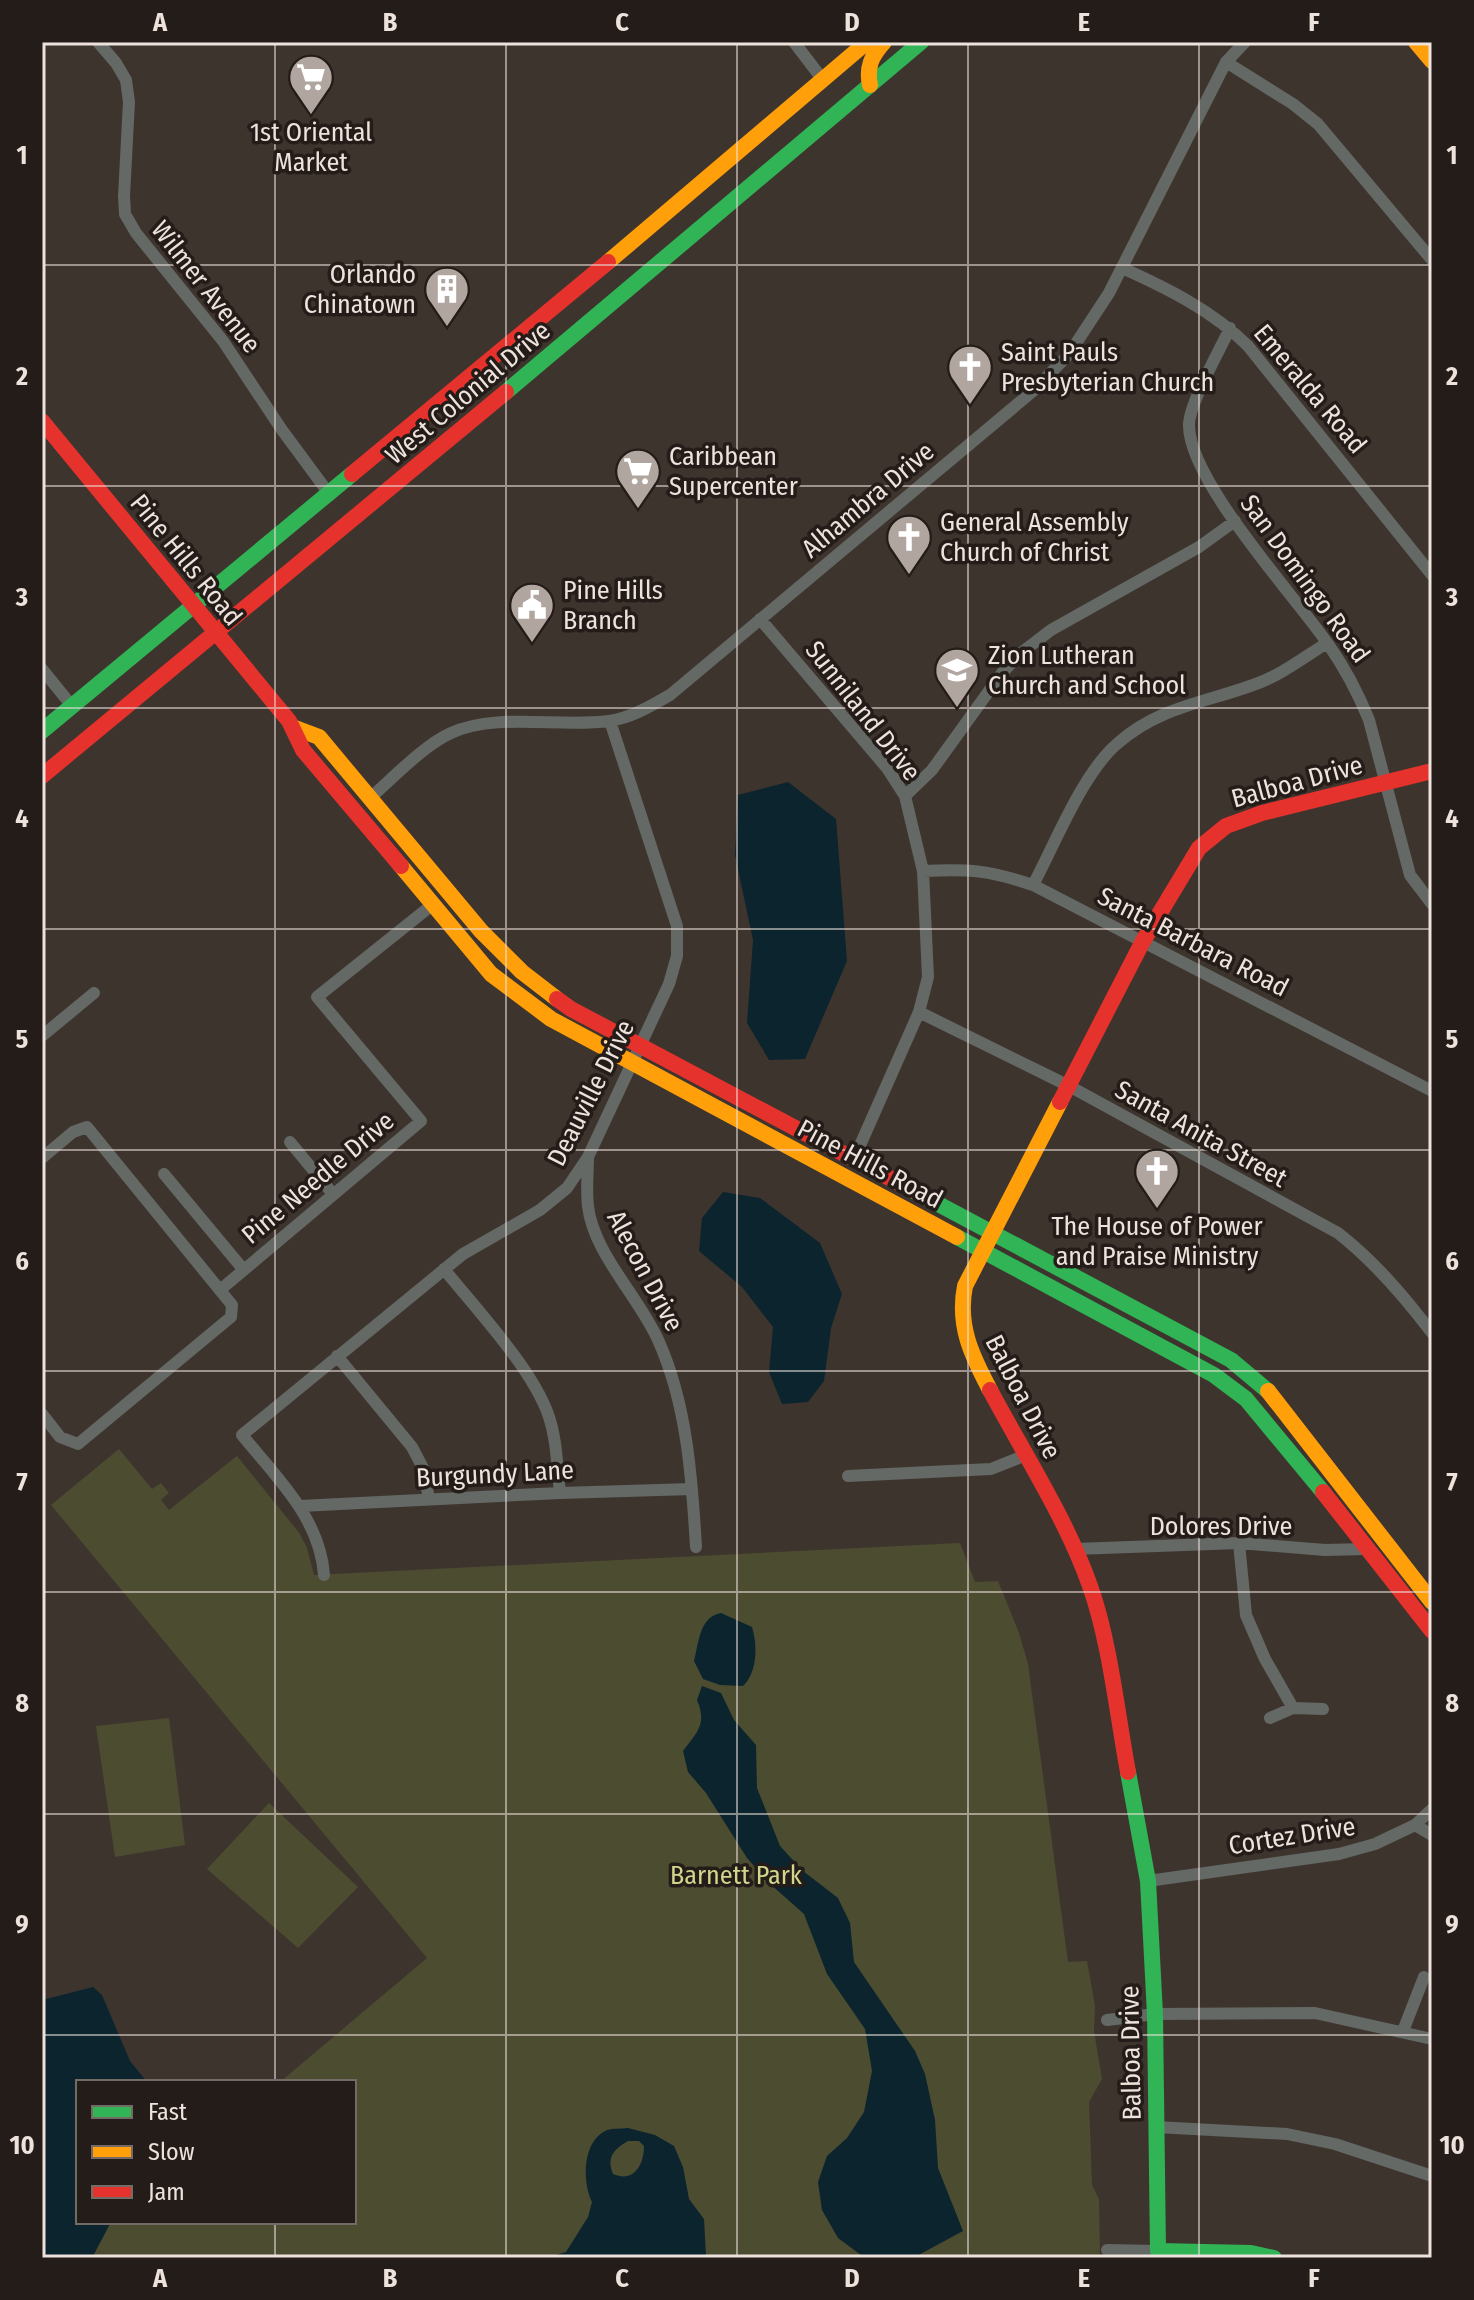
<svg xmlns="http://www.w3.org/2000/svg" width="1474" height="2300" viewBox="0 0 1474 2300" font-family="'Fira Sans Condensed',sans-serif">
<rect width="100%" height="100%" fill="#3e342e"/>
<!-- green -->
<path fill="#4c4c31" d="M119,1449L152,1489L161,1483L169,1493L161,1500L169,1510L237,1456L300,1534L307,1548L314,1575L960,1543L975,1582L998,1581L1019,1633L1028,1664L1068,1962L1087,1961L1095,2006L1094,2031L1102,2079L1089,2102L1092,2185L1099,2199L1100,2258H70L113,2222H354V2082H280L427,1958L51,1505Z
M169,1718L185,1845L115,1857L96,1726Z
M269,1803L358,1887L298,1948L207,1869Z"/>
<!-- water -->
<path fill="#0b242e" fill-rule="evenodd" d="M788,782L836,819L847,961L805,1059L769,1060L747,1023L753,940L735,855L738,795Z
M723,1192L760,1198L820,1243L842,1294L831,1328L824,1381L808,1402L782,1404L769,1372L773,1327L742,1287L699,1251L702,1218Z
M721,1613L752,1627C758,1646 757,1673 743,1686L720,1685L703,1679L694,1661C699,1643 699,1617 721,1613Z
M702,1686L721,1693L734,1720L756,1745L757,1788L780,1846L803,1871L838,1898L850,1923L854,1962L915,2051L925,2074L935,2120L938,2168L963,2231L913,2258H865L838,2238L822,2210L818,2182L827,2156L847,2138L864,2112L872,2071L865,2029L827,1974L804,1914L768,1882L747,1858L706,1793L688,1772L683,1751C698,1731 707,1724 697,1700Z
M93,1987L102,1995L130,2061L147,2082H78V2222H111L92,2258H42V2000Z
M628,2128L655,2135L674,2146L683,2167L689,2199L704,2219L706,2256L545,2258L566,2252L588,2217L592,2202C582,2182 582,2141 607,2130C613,2128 622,2129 628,2128ZM628,2141H639L644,2146C644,2165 634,2183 613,2174C606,2157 614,2149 628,2141Z"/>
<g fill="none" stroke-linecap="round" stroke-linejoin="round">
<!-- street -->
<path stroke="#646966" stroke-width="12" d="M98,42L116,63L126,80L129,102L124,196L125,214L136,233L223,341L282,430L330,495
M794,42L823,80
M1226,62L1293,104L1318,124L1432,260
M1122,268C1167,288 1213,311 1248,346L1432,575
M1230,328C1220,350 1190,402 1189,424C1187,479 1295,596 1328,644C1345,668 1358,693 1369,720L1410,875L1432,904
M760,619L887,768L905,796L923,871L928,977L919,1012L854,1159
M42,669L72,706
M905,796L932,770L1002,673L1021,653L1051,630L1199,547L1235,521
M370,798C393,778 424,745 451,733C497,712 559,728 609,721C631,718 651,706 670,695L1033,391L1069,354L1109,293L1226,62L1245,42
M923,871C971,869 988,870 1033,885L1432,1091
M1033,885C1055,844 1083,772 1118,743C1159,707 1204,703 1253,685C1280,676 1303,658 1327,643
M919,1012L1069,1086L1338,1233C1375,1262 1404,1296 1432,1333
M42,1036L94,993
M290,1142L333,1194
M588,1157C588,1173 586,1190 588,1206C593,1253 640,1298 659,1342C687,1405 692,1479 696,1547
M42,1158L73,1132L87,1127L232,1305L231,1317L78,1444L60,1437L42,1414
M164,1174L243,1269
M444,1269C476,1309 531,1367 548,1414C557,1439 557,1467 560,1493
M220,1290L421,1121L317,997L432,905
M337,1356L412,1447L423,1468L429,1499
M848,1476L991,1469L1026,1455
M300,1506L560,1493L692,1489
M1239,1543L1246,1615L1265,1659L1293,1708
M1075,1549L1239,1543L1325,1550L1366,1549
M324,1575C320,1518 277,1478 242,1435L463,1254L540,1210L567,1188L588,1157L669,984L677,956V926L610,721
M1270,1718L1293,1708L1323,1709
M1415,1825L1432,1835
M1148,1881L1339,1854L1375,1844L1415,1825L1432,1809
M1107,2020L1155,2014L1315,2013L1432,2039
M1403,2031L1424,1977
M1156,2127L1287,2134L1335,2144L1432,2176
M1107,2250L1158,2251V2257"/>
<!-- fast -->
<path stroke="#30b455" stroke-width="16" d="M506,392L921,42
M42,731L352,474
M912,1190L1231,1360L1268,1391
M957,1237L1214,1375L1246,1399L1323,1492
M1128,1772L1148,1881L1155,2014L1158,2251L1251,2253L1274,2258"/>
<!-- slow -->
<path stroke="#ff9f0a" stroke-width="16" d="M1416,42L1432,61
M870,85C866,67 872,55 884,42
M608,262L867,42
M295,728L319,737L481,931L522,972L557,999
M401,866L491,974L551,1019L957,1237
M990,1390C972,1356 957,1326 965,1286L1060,1102
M1268,1391L1432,1602"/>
<!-- jam -->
<path stroke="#e5322d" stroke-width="16" d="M42,421L289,721L303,750L401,866
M352,474L608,262
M42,776L506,392
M557,999L571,1009L912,1190
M1060,1102L1143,941L1199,848L1226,826L1262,813L1432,771
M990,1390C1023,1452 1067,1520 1090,1586C1110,1642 1117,1713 1128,1772
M1323,1492L1432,1631"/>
</g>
<!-- grid -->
<path fill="none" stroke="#eee2dc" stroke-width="2" stroke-opacity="0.55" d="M275,42V2082M506,42V2258M737,42V2258M968,42V2258M1199,42V2258M42,265H1432M42,486H1432M42,708H1432M42,929H1432M42,1150H1432M42,1371H1432M42,1592H1432M42,1814H1432M42,2035H1432M275,2222V2258"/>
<!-- icons -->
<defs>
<g id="supermarket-pin" transform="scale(2.3)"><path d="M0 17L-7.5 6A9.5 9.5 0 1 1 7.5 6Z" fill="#b0a59f" stroke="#241c18"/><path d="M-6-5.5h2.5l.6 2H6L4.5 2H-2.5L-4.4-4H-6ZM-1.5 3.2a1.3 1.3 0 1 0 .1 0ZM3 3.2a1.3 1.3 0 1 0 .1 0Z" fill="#fff"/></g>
<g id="building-pin" transform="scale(2.3)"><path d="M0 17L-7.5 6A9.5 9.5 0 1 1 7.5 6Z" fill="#b0a59f" stroke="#241c18"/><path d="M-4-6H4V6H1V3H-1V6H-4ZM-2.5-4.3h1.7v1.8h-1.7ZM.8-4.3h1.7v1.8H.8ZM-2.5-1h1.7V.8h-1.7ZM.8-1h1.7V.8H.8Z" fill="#fff"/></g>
<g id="church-pin" transform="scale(2.3)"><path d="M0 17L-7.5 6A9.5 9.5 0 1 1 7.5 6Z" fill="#b0a59f" stroke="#241c18"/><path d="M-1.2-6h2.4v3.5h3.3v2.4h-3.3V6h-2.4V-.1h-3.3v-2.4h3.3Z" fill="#fff"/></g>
<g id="civic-pin" transform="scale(2.3)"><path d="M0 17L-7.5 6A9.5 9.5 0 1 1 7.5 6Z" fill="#b0a59f" stroke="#241c18"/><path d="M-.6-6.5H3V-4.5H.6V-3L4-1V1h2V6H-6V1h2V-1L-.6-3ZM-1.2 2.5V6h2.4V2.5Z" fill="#fff"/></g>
<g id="school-pin" transform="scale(2.3)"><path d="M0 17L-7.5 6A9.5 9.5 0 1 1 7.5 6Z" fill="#b0a59f" stroke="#241c18"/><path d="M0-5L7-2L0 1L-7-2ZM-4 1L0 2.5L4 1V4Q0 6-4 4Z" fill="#fff"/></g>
</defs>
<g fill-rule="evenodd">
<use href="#supermarket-pin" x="311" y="77"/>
<use href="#building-pin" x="447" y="289"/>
<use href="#church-pin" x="970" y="367"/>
<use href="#supermarket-pin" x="638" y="471"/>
<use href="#church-pin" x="909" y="537"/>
<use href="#civic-pin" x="532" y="605"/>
<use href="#school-pin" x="957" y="670"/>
<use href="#church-pin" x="1157" y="1171"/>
</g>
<g text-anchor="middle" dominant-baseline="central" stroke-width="7" stroke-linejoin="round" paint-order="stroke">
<!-- poi labels -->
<g font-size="26" fill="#eee2dc" stroke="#241c18" text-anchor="start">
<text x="311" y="132" text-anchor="middle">1st Oriental<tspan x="311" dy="30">Market</tspan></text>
<text x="416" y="274" text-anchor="end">Orlando<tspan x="416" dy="30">Chinatown</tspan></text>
<text x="1001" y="352">Saint Pauls<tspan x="1001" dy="30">Presbyterian Church</tspan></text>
<text x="669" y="456">Caribbean<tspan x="669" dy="30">Supercenter</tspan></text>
<text x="940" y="522">General Assembly<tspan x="940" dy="30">Church of Christ</tspan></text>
<text x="563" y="590">Pine Hills<tspan x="563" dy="30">Branch</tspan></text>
<text x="988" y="655">Zion Lutheran<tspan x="988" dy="30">Church and School</tspan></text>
<text x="1157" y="1226" text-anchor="middle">The House of Power<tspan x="1157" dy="30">and Praise Ministry</tspan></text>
</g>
<!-- street labels -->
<g font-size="26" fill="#eee2dc" stroke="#241c18">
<text transform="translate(206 287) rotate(52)">Wilmer Avenue</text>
<text transform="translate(1310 389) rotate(50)">Emeralda Road</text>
<text transform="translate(468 393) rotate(-40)">West Colonial Drive</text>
<text transform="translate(868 500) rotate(-40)">Alhambra Drive</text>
<text transform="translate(186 560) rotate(51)">Pine Hills Road</text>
<text transform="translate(1305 579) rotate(54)">San Domingo Road</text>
<text transform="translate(863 711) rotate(52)">Sunniland Drive</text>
<text transform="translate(1297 782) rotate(-15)">Balboa Drive</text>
<text transform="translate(1193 942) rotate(27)">Santa Barbara Road</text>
<text transform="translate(591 1093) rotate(-63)">Deauville Drive</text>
<text transform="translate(1201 1134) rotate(29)">Santa Anita Street</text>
<text transform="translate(870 1164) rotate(28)">Pine Hills Road</text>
<text transform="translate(318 1178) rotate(-40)">Pine Needle Drive</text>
<text transform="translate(645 1271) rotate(62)">Alecon Drive</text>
<text transform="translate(1023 1397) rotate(63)">Balboa Drive</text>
<text transform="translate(495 1474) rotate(-3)">Burgundy Lane</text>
<text x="1221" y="1526">Dolores Drive</text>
<text transform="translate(1292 1836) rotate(-9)">Cortez Drive</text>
<text transform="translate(1131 2053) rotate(-91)">Balboa Drive</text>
</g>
<!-- park labels -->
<g font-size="26" fill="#d0d68b" stroke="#241c18">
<text x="736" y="1875">Barnett Park</text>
</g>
</g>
<!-- border -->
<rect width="1474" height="2300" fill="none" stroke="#241c18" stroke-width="88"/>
<!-- legend -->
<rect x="76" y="2080" width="280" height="144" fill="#241c18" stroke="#756b66" stroke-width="2"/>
<rect x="92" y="2106" width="40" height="12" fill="#30b455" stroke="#756b66" stroke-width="2"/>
<text x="148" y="2120" font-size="24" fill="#eee2dc">Fast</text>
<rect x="92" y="2146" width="40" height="12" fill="#ff9f0a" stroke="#756b66" stroke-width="2"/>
<text x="148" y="2160" font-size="24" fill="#eee2dc">Slow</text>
<rect x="92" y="2186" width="40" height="12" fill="#e5322d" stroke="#756b66" stroke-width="2"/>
<text x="148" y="2200" font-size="24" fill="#eee2dc">Jam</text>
<rect x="44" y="44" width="1386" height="2212" fill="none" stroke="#eee2dc" stroke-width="3"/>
<g font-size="26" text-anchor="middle" font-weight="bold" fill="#eee2dc">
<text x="160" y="31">A</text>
<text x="390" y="31">B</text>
<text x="622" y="31">C</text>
<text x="852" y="31">D</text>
<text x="1084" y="31">E</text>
<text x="1314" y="31">F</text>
<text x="22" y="164">1</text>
<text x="1452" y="164">1</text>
<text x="22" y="385">2</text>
<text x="1452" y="385">2</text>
<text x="22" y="606">3</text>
<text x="1452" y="606">3</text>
<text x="22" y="827">4</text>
<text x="1452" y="827">4</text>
<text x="22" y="1048">5</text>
<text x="1452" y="1048">5</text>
<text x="22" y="1270">6</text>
<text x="1452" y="1270">6</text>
<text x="22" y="1491">7</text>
<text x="1452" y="1491">7</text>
<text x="22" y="1712">8</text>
<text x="1452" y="1712">8</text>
<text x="22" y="1933">9</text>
<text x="1452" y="1933">9</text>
<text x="22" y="2154">10</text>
<text x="1452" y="2154">10</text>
<text x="160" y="2287">A</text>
<text x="390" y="2287">B</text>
<text x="622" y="2287">C</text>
<text x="852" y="2287">D</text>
<text x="1084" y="2287">E</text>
<text x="1314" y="2287">F</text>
</g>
</svg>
